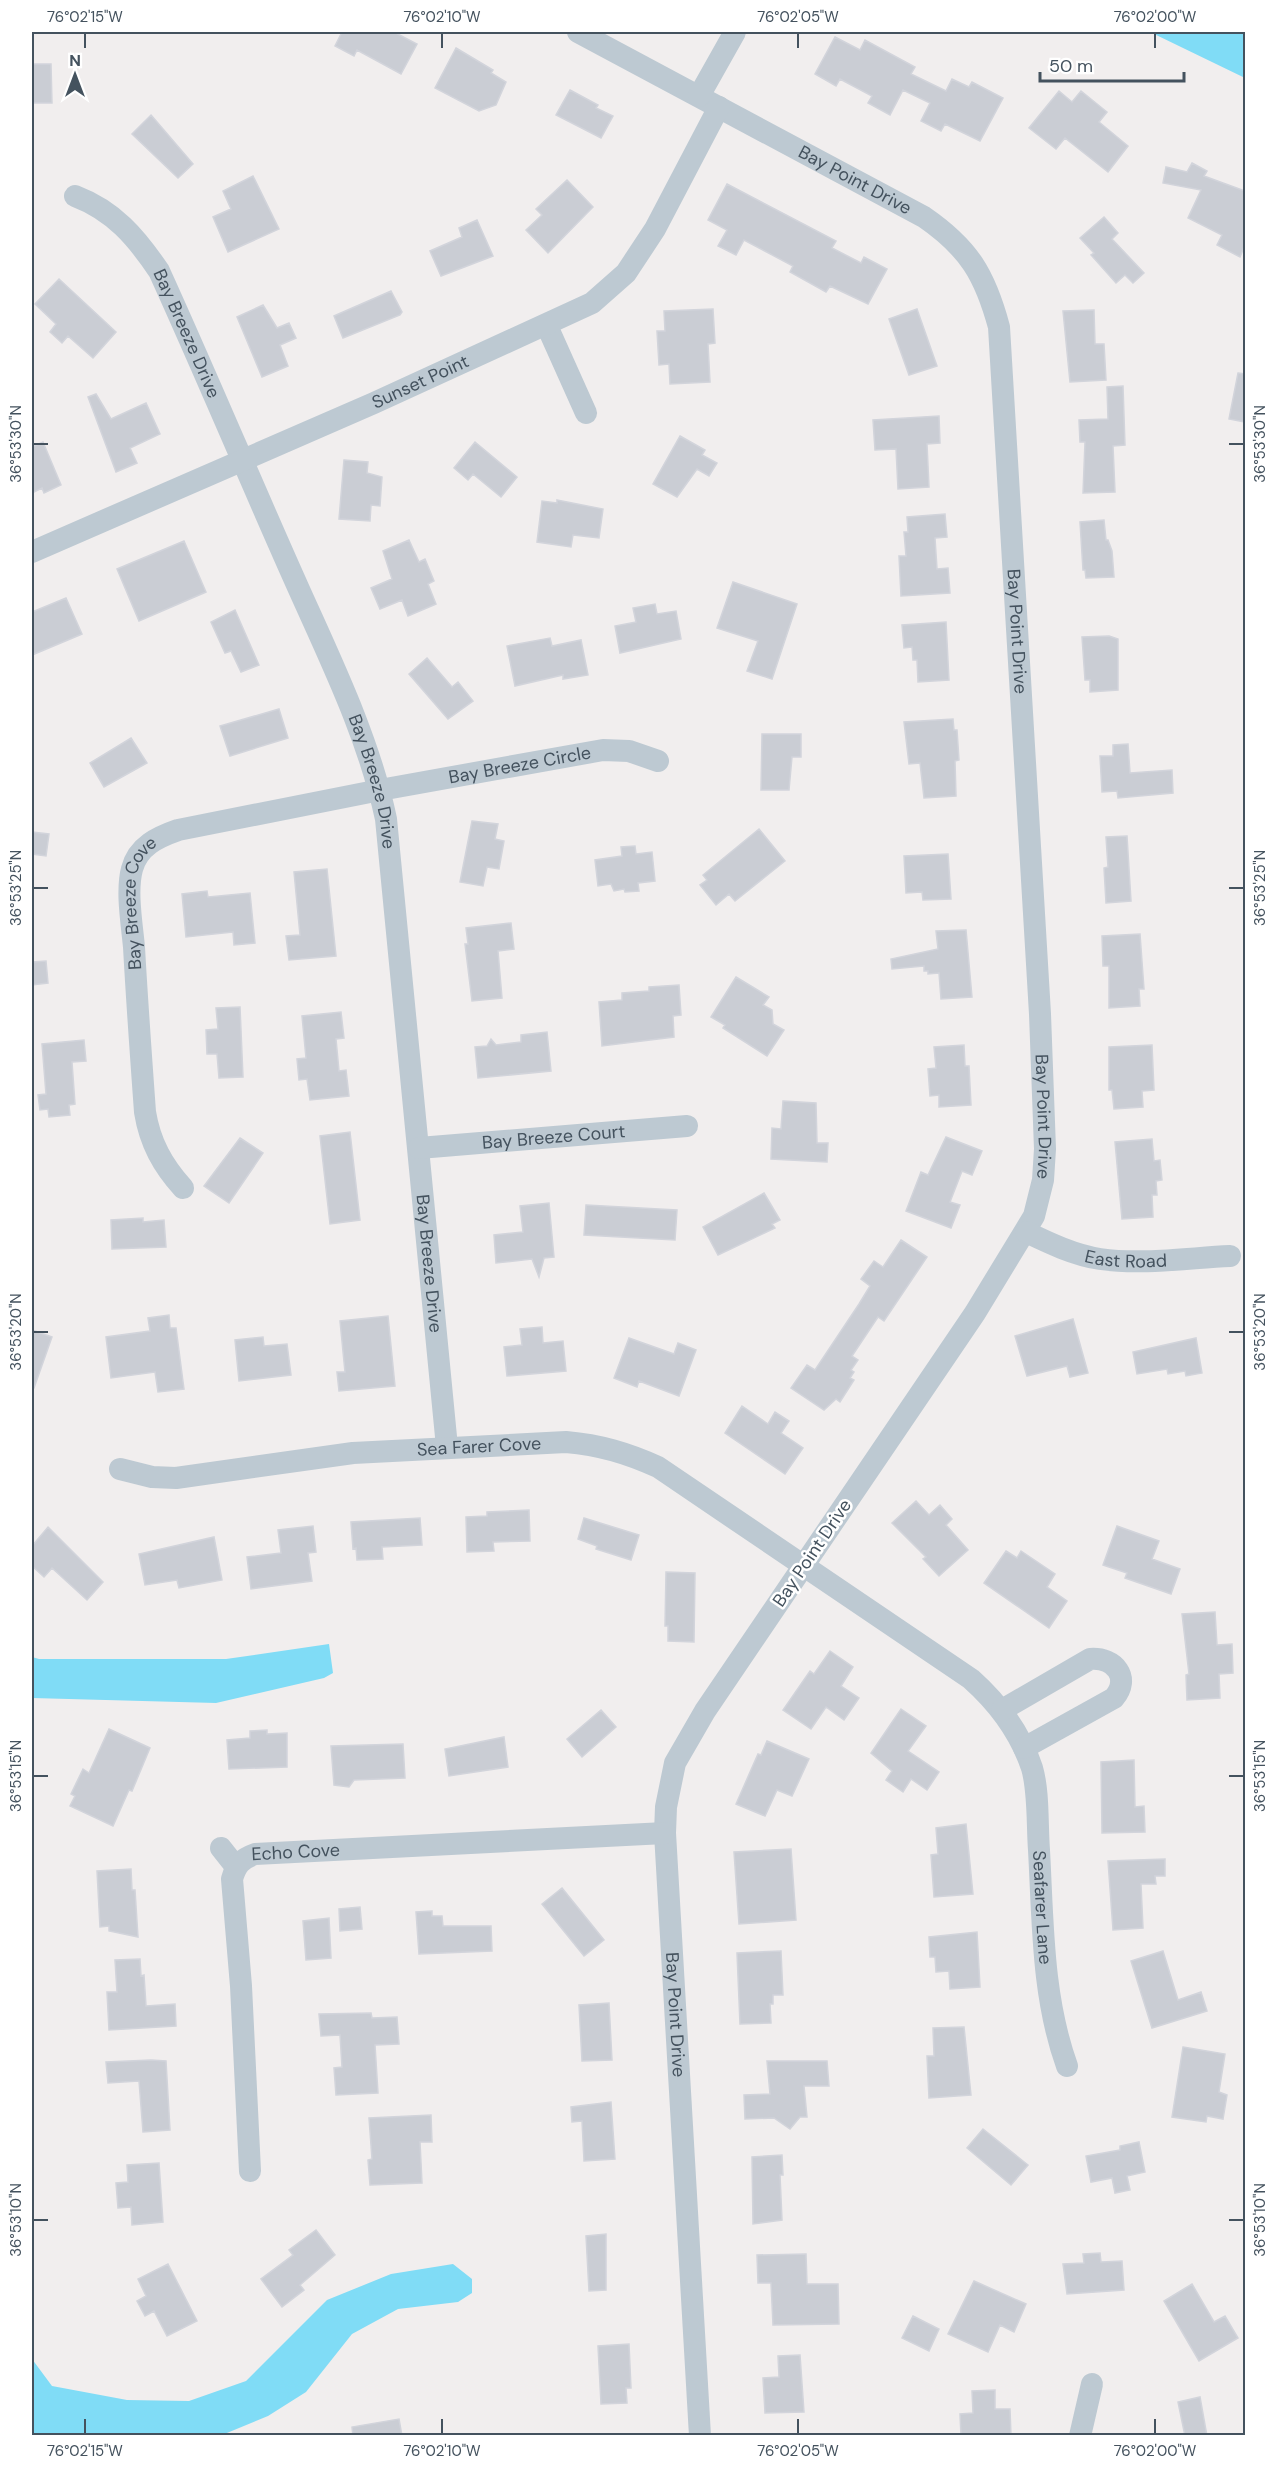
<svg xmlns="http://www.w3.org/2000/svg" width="1277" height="2467" viewBox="0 0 1277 2467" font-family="'DM Sans',sans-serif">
<rect width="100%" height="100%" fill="#f1eeee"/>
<!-- water -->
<path fill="#80dcf6" d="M1150,32H1245V78Z
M329,1644L333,1673L324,1678L216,1703L32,1698V1657L39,1659H226Z
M453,2264L472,2279V2293L458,2302L398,2309L352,2334L306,2392L268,2416L222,2435H32V2359L52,2386L127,2400L189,2401L246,2381L327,2300L391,2274Z"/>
<!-- building -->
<path fill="#cacdd4" stroke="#d2d4db" stroke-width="1.5" d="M342,32H394L417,44L401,74L357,50L354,56L335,46Z
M835,37L860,50L865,40L915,67L911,74L946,91L952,79L969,87L972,82L1003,98L980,141L945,124L941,131L921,121L930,103L903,90L890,115L868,103L872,96L840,79L836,86L815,74Z
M456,48L493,70L491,73L506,82L496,105L479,111L435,88Z
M32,64H51L52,103H32Z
M570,90L598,105L596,108L613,116L601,138L556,115Z
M1059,91L1072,102L1081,91L1107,112L1099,122L1128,146L1108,172L1065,138L1056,149L1029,128Z
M151,115L193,164L178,178L132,134Z
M1192,163L1207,171L1204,176L1245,191V245L1240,257L1217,245L1222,235L1188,218L1201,190L1163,183L1166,167L1187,172Z
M253,176L279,229L228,252L213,217L231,209L223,191Z
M567,180L593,207L548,253L526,230L542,215L536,209Z
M727,184L836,241L832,248L861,263L864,257L887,269L868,304L830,286L826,292L790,272L793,266L744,240L736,255L718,246L727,230L708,220Z
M1104,217L1118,233L1112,239L1144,273L1133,283L1125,275L1116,283L1091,255L1094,253L1080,238Z
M477,220L493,256L441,276L430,251L462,237L459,228Z
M59,279L116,332L93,358L68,336L62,343L50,332L56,324L35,304Z
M391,291L402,312L400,315L343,338L334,316Z
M263,305L277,328L289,323L296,338L280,345L288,366L262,377L237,317Z
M713,309L715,343L708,344L710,382L670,384L669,364L659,365L657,331H665L664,311Z
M917,309L937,366L909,375L889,319Z
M1094,310L1095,344H1104L1106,380L1070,382L1063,311Z
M1238,373L1245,374V422L1229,419Z
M1123,386L1125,445L1113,446L1115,492L1083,493L1085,442H1080L1079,420L1108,419L1107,387Z
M96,394L111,419L146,403L160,434L130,448L137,463L116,472L88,397Z
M939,416L940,443L927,444L929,487L898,489L896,449L875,450L873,420Z
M680,436L705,450L702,455L717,463L709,476L697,469L677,497L653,484Z
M43,442L61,485L44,493L42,488L32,493V447Z
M475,442L517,477L501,497L473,474L468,480L454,468Z
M344,460L368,462L367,473L382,477L380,506L371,505L370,521L339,519Z
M557,500L603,509L599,538L573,535L571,547L537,542L542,501L557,503Z
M945,514L947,537L935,538L937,569L948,568L950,593L901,596L899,556H906L904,532H908L907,517Z
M1104,520L1106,540H1108L1112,551L1114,577L1086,578L1085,570H1083L1080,522Z
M409,540L419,562L425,559L434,581L428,584L436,604L408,616L402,600L380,609L371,588L392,579L383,551Z
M184,541L206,592L139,621L117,569Z
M733,582L797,604L772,679L747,671L758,641L717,628Z
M66,598L82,634L32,655V612Z
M655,604L657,614L676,611L681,639L620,653L615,626L636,622L633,608Z
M235,610L259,665L241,672L231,651L225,653L211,622Z
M946,622L949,680L918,682L917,660H913L912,647L904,648L902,625Z
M1109,636L1118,639V690L1090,692V680H1085L1082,637Z
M550,638L552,646L581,640L588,675L563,679V675L515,686L507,646Z
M427,658L452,687L458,682L473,701L448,719L409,674Z
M279,709L288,738L230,756L220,726Z
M953,719L954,730H957L959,760L955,761L956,796L924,798L920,763L909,764L904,722Z
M762,734H801V757H792L789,790H761Z
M131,738L147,763L104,787L90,763Z
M1128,744L1130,773L1172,770L1173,793L1118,798L1117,791L1102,792L1100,756H1113V745Z
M472,821L498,824L495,839L504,841L499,869L487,867L483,886L460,882Z
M759,829L785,861L735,901L729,894L716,905L700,885L707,880L703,875Z
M32,832L49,834L46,856L32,854Z
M1127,836L1131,901L1106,903L1104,868L1108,867L1106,837Z
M635,846L636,854L652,852L655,881L638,883L639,891L625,892L624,889L614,891L611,884L598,886L595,860L622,856L621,847Z
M948,854L951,899L923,900L922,892L906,893L904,856Z
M327,869L336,956L289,960L286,936L300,935L294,872Z
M207,891L208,897L250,893L255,943L234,945L233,932L186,937L182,894Z
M511,923L514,949L498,951L502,998L472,1001L465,944H468L466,928Z
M966,930L972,997L941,999L939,973L928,974V971H924V966L892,969L891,959L938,949L936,931Z
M1140,934L1144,989H1139L1140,1006L1109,1008V966H1103L1102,936Z
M46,961L48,983L32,985V962Z
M736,977L769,997L763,1005L772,1010L773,1024L784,1030L767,1056L723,1028L725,1025L711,1017Z
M679,985L681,1015L673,1016L674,1037L602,1046L599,1002L622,1000V993L649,991V987Z
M240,1007L243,1077L219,1078L217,1054H207L206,1030L218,1029L216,1008Z
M341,1012L344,1038L336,1039L339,1071L346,1070L349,1096L310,1100L307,1079L299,1080L297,1059L306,1058L302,1016Z
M547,1032L551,1071L478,1078L475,1047L487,1046L491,1039L496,1045L521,1042V1035Z
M84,1040L86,1061L72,1062L75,1104L69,1105L70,1115L49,1117L48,1109L40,1110L38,1095L46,1094L42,1044Z
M964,1045L965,1066H969L971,1105L939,1107V1095L930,1096L928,1069L936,1068L934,1047Z
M1152,1045L1154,1090L1142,1091L1143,1107L1114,1109L1112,1090H1109V1047Z
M783,1101L816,1103L817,1143H828L827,1162L771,1159L772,1128L781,1129Z
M350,1132L360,1220L330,1224L320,1136Z
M946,1137L982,1151L972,1175L962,1171L950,1202L960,1205L951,1228L906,1211L921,1172L928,1175Z
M240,1138L263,1153L229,1203L204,1186Z
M1152,1139L1154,1161L1160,1160L1162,1180L1156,1181L1157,1195H1152L1153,1217L1122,1219L1115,1142Z
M764,1193L780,1220L772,1224L775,1228L718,1255L703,1227Z
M549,1203L554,1257L544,1258L539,1277L532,1259L496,1263L494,1235L523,1232L520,1206Z
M586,1205L677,1210L675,1240L584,1235Z
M143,1218V1222L164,1220L166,1247L112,1249L111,1220Z
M901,1240L927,1257L884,1321L878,1317L852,1356L858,1360L851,1370L854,1372L850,1378L854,1380L840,1402L836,1399L824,1410L791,1388L807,1365L815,1370L859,1304L870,1286L861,1279L874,1261L883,1267Z
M169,1315L170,1328H176L184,1389L158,1392L155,1372L111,1378L106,1337L150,1331L148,1318Z
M388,1316L395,1386L339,1391L337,1372H345L340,1321Z
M1073,1319L1088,1373L1070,1377L1067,1366L1027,1376L1015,1336Z
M542,1327L543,1343L563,1341L566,1371L507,1376L504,1347L522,1345L520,1329Z
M32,1330L52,1337L34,1388H32Z
M263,1337L264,1346L287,1344L291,1375L239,1381L235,1340Z
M629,1338L674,1354L678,1343L696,1350L679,1396L639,1381L637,1387L614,1378Z
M1196,1338L1202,1373L1186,1376L1185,1371L1168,1374L1167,1369L1137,1374L1133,1352Z
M742,1406L768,1424L775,1412L789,1421L781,1433L803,1448L785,1474L725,1433Z
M916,1501L929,1515L940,1505L952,1519L946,1525L968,1550L939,1576L923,1559L926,1557L892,1523Z
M529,1510L530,1541L493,1542L494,1551L467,1552L466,1517L487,1516V1512Z
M420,1518L422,1545L382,1547L383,1559L357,1560L356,1548L353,1549L351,1522Z
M584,1518L639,1535L631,1560L596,1549L597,1546L578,1539Z
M313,1526L316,1552L308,1553L312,1581L251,1589L247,1557L281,1553L278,1530Z
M1117,1526L1159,1541L1152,1559L1180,1569L1171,1594L1125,1578L1127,1573L1103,1565Z
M48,1527L103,1582L87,1600L52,1568L44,1577L32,1566V1546Z
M214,1537L222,1580L179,1588L177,1580L145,1585L139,1554Z
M1006,1551L1017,1558L1021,1551L1055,1574L1047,1587L1067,1601L1049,1628L984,1583Z
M666,1572L695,1573L694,1642L668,1641V1626H665Z
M1215,1612L1217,1645L1232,1644L1233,1673L1219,1674L1220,1698L1187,1700L1186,1675L1189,1674L1182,1614Z
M830,1651L853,1667L841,1686L859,1698L844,1720L826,1707L811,1729L783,1710L810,1671L814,1674Z
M901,1709L926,1726L908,1751L939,1772L927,1790L911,1779L903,1792L886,1780L892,1771L871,1753Z
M601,1710L616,1727L582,1757L567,1739Z
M109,1729L150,1748L132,1791L129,1790L113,1826L70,1806L75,1796L71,1794L83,1769L89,1773Z
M267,1730V1734L287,1733V1767L229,1769L227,1740L250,1738V1731Z
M504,1737L508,1767L449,1776L445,1749Z
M767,1741L809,1759L792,1796L777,1790L765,1816L736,1804L758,1754L761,1755Z
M403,1744L405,1778L354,1780L349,1787L334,1785L331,1746Z
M1134,1760L1135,1807L1144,1806L1145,1832L1102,1833L1101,1762Z
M966,1824L973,1894L934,1897L931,1855L938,1854L936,1828Z
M791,1849L796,1920L739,1924L734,1852Z
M1165,1859V1876H1155L1156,1884H1141L1143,1928L1113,1930L1108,1861Z
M131,1869L132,1890H135L138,1937L109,1931V1926L100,1927L97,1871Z
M562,1888L604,1940L584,1956L542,1904Z
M360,1907L362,1929L340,1931L339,1909Z
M432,1911V1916H442L443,1926H491L492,1951L419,1954L416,1912Z
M329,1918L331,1958L306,1960L303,1921Z
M977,1932L980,1987L950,1989L949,1971L936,1972L935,1957H930L929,1937Z
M781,1951L783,1995H773V2004H770L771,2023L740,2024L737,1953Z
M1163,1951L1178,2000L1201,1992L1207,2011L1152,2028L1131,1961Z
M140,1959L141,1976L144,1975L146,2006L175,2004L176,2026L109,2030L107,1992H117L115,1960Z
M609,2003L612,2060L582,2061L579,2005Z
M371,2013L372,2018L397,2017L399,2044L375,2045L378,2093L336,2095L334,2068L342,2067L340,2035L321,2036L319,2014Z
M964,2027L971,2095L929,2098L927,2056H934L933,2028Z
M1183,2047L1225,2054L1219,2092L1227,2095L1223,2119L1207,2116L1206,2122L1172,2117Z
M151,2060L166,2061L170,2130L143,2132L139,2081L108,2083L106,2062Z
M767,2061H827L829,2086H804L807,2117H800L790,2129L774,2118L745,2119L744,2095L770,2094Z
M611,2102L615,2159L584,2161L582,2121L572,2122L571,2107Z
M431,2115L432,2142H420L422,2183L370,2185L368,2160L372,2159L369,2118Z
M983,2129L1028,2165L1011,2185L967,2148Z
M1139,2142L1145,2172L1127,2176L1130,2190L1115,2193L1112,2178L1091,2182L1086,2156L1120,2150V2146Z
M782,2155L783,2175H780L782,2220L753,2224L752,2157Z
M159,2163L163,2222L132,2225L131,2207L118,2208L116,2183L128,2182L127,2165Z
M316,2230L335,2255L300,2285L304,2290L282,2307L261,2279L293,2255L289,2250Z
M606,2234V2290L589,2291L586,2236Z
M1100,2253L1101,2262L1122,2261L1124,2290L1067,2294L1063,2264L1084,2263L1083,2254Z
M806,2254L807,2284H838L839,2324L773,2325L771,2283H758L757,2255Z
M168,2264L197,2321L167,2336L154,2311L145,2316L137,2301L146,2296L138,2279Z
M974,2281L1026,2304L1014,2332L1000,2325L988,2352L948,2334Z
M1192,2284L1214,2322L1225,2316L1238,2338L1199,2361L1164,2301Z
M913,2316L939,2329L929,2351L902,2338Z
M629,2344L631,2388H626L627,2403L601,2404L598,2346Z
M800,2355L804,2412L765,2413L763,2378L779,2377L778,2356Z
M995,2390V2409H1010L1011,2436H961L960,2414L973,2413L972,2391Z
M1200,2397L1207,2436H1185L1178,2402Z
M399,2419L402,2436H353L352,2427Z"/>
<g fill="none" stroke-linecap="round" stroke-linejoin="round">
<!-- minor -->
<g stroke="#bdc9d2" stroke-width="22">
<path id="s1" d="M578,32L924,217C969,248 985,275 999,327L1040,1014L1045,1149L1043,1180L1034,1216L975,1313L705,1711L675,1763L666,1807L665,1833L700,2436"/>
<path d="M699,96L735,32"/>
<path id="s2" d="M75,196C114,211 136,237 159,271C205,372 248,475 293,576C328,655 368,734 386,819L447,1447"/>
<path d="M547,326L586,413"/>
<path id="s3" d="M32,552L374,403L592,303L626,273L655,229L719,107"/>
<path id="s4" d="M419,1148L687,1126"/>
<path id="s5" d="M183,1188C163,1166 150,1143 145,1112C141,1057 137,1002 134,947C132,925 126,891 132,869C138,846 158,837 178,830L380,790L603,750L629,751L658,761"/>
<path id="s6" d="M1026,1232C1049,1243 1074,1255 1100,1259C1142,1265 1188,1258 1230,1256"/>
<path id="s7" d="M120,1469L152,1477L176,1478L353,1453L566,1442C600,1445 627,1453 658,1467L971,1679C999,1704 1020,1732 1032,1768C1039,1792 1037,1824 1039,1850C1043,1922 1042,1997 1067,2066"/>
<path d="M1002,1710L1090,1659C1115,1657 1131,1678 1114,1698L1024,1748"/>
<path d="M221,1848L236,1867"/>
<path id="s8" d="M250,2171L241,1986L232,1879C236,1865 241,1859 255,1854L665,1833"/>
<path d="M1080,2436L1092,2384"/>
</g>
</g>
<!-- ticks -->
<path fill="none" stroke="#44525e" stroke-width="2" d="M85,33V48M442,33V48M798,33V48M1155,33V48M33,444H48M1229,444H1244M33,888H48M1229,888H1244M33,1332H48M1229,1332H1244M33,1776H48M1229,1776H1244M33,2220H48M1229,2220H1244M85,2419V2434M442,2419V2434M798,2419V2434M1155,2419V2434"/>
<g text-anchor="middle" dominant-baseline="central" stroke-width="5" stroke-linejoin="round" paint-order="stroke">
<!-- street labels -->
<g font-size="18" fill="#44525e" stroke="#fff">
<text stroke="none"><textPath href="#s1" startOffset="314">Bay Point Drive</textPath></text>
<text stroke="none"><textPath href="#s2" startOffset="183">Bay Breeze Drive</textPath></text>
<text stroke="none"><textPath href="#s3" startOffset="424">Sunset Point</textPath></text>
<text stroke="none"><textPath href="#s1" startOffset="834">Bay Point Drive</textPath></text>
<text stroke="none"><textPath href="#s5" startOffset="741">Bay Breeze Circle</textPath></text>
<text stroke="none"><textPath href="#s2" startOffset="669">Bay Breeze Drive</textPath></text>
<text stroke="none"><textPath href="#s5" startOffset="298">Bay Breeze Cove</textPath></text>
<text stroke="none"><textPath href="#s1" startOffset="1320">Bay Point Drive</textPath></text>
<text stroke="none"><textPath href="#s4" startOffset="135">Bay Breeze Court</textPath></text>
<text stroke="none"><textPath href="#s6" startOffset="105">East Road</textPath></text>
<text stroke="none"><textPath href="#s2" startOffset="1155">Bay Breeze Drive</textPath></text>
<text stroke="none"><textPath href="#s7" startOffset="362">Sea Farer Cove</textPath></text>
<text transform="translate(812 1553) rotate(-56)">Bay Point Drive</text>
<text stroke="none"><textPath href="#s8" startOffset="369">Echo Cove</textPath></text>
<text stroke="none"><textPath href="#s7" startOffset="1172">Seafarer Lane</textPath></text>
<text stroke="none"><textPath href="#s1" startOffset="2328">Bay Point Drive</textPath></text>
</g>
</g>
<!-- border -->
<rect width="1277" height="2467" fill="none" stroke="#ffffff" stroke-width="66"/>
<!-- north arrow -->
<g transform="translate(75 75)" stroke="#ffffff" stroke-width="4.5" paint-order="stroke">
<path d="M0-4.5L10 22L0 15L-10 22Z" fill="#44525e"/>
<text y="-9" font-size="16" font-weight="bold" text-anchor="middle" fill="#44525e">N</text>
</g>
<!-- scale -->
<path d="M1040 72v9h144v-9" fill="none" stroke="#44525e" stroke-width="3"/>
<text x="1049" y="72" font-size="18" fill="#44525e" stroke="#ffffff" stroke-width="4.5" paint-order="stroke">50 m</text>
<rect x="33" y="33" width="1211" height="2401" fill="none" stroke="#44525e" stroke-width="2"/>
<g font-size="15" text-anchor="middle" fill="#44525e">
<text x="85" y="22">76°02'15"W</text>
<text x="442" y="22">76°02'10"W</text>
<text x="798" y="22">76°02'05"W</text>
<text x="1155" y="22">76°02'00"W</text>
<text transform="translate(16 444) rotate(-90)" y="5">36°53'30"N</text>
<text transform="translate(1260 444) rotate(-90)" y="5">36°53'30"N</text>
<text transform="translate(16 888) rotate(-90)" y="5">36°53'25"N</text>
<text transform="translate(1260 888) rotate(-90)" y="5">36°53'25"N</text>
<text transform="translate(16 1332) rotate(-90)" y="5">36°53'20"N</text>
<text transform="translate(1260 1332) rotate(-90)" y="5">36°53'20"N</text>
<text transform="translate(16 1776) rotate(-90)" y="5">36°53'15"N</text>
<text transform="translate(1260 1776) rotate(-90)" y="5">36°53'15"N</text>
<text transform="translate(16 2220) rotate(-90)" y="5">36°53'10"N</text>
<text transform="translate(1260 2220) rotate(-90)" y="5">36°53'10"N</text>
<text x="85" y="2456">76°02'15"W</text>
<text x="442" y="2456">76°02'10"W</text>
<text x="798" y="2456">76°02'05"W</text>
<text x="1155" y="2456">76°02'00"W</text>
</g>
</svg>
